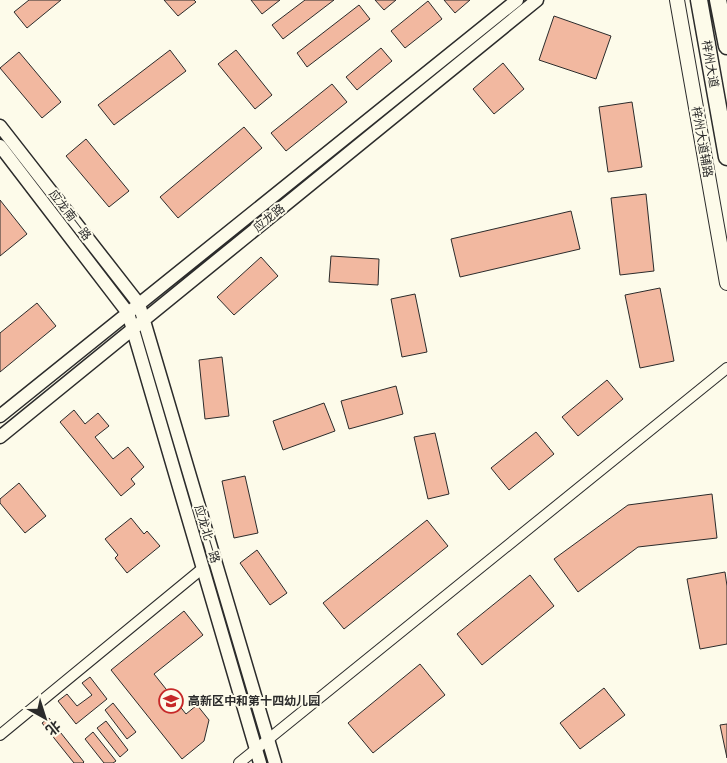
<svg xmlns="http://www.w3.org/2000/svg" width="727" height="763" viewBox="0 0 727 763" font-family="Helvetica,'Noto Sans SC',sans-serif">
<rect width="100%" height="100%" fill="#fdfbea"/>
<!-- building -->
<path fill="#f2b8a0" stroke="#2b2b2b" d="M29,0H61L27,28L14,12Z
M164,0H194L196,2L178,16Z
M251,0H280L262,14Z
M305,0H334L283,39L272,25Z
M375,0H396L384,10Z
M444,0H470L455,13Z
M428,1L442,19L405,48L391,31Z
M359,5L370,19L307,67L297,53Z
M554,16L611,36L596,79L539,60Z
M381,48L392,61L357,90L346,77Z
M170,50L186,71L114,125L98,105Z
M236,50L272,95L255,109L218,64Z
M19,52L61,102L42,118L0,68Z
M503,63L524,89L494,114L473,89Z
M332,84L347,102L286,151L271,133Z
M632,102L642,167L608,172L599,107Z
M244,127L262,148L178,218L160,197Z
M86,139L129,191L109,207L66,156Z
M646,194L654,271L620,275L611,198Z
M0,200L27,234L0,256Z
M571,211L580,249L460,277L451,239Z
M331,256L379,259L378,285L329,282Z
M261,257L278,276L234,315L217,297Z
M660,288L674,361L640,368L625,295Z
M415,294L427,352L402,357L391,299Z
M37,303L56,326L0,372V333Z
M222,357L229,416L205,419L199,360Z
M607,380L623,399L578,436L562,417Z
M396,386L403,414L349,429L341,401Z
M324,403L335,431L283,450L273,421Z
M74,410L85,424L98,413L109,426L95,437L113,459L128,447L144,467L131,479L135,484L121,496L60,422Z
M536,432L554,454L509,490L491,468Z
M435,433L449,494L428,499L414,437Z
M245,476L258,533L234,538L222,481Z
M19,483L46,516L25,533L0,503V499Z
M712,494L717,538L638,547L578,592L554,559L628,505Z
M131,518L144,534L147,531L160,546L127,573L115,558L118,555L105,539Z
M427,520L448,546L344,629L323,603Z
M257,550L287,593L270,605L240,563Z
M725,572L727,586V644L700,649L687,579Z
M530,575L554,606L482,665L457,634Z
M184,611L203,635L154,674L186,714L197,705L209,720L204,741L182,759L111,670Z
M420,664L445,695L373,753L348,723Z
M90,677L107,699L76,724L58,701L67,694L77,706L92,695L82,683Z
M604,688L625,715L580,749L560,723Z
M113,703L136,732L127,739L105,710Z
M49,718L84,762L83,763H74L42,723Z
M106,721L128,750L120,757L97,728Z
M727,724V758L720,725Z
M93,732L116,761L113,763H104L85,739Z"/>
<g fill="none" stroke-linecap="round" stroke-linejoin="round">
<!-- minor casing -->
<g stroke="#2b2b2b" stroke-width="12">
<path id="minor" d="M0,735L203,568
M239,763L727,368"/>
</g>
<!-- tertiary casing -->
<g stroke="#2b2b2b" stroke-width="15">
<path id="tertiary" d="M0,126L139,304L275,763
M0,146L128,313L260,763
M0,416L517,0
M0,437L537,0"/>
</g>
<!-- secondary casing -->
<g stroke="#2b2b2b" stroke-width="16">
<path id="secondary" d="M677,0L727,283"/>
</g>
<!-- trunk casing -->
<g stroke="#2b2b2b" stroke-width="19">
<path id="trunk" d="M699,0L727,157
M718,0L727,46"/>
</g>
<!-- minor -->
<use href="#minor" stroke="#fdfbea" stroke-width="10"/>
<!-- tertiary -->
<use href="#tertiary" stroke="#fdfbea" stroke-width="12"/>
<!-- secondary -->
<use href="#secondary" stroke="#fdfbea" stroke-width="14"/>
<!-- trunk -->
<use href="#trunk" stroke="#fdfbea" stroke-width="16"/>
</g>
<!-- icons -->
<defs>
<g id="school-ring" transform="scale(1.25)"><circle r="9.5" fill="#fdfbea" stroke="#c62828" stroke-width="1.5"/><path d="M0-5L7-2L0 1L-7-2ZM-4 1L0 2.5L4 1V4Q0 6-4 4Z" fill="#c62828"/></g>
</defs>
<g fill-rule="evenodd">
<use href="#school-ring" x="171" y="701"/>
</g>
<g text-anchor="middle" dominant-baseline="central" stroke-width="4" stroke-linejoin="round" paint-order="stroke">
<!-- street labels -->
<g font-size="12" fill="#2b2b2b" stroke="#fdfbea">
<text transform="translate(710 64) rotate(80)">梓州大道</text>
<text transform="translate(702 142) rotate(80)">梓州大道辅路</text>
<text transform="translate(70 215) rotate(52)">应龙南一路</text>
<text transform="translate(269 218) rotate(-39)">应龙路</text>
<text transform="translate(207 534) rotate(73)">应龙北一路</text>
</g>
<!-- poi labels -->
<g font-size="12" font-weight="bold" fill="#2b2b2b" stroke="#fdfbea" text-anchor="start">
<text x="188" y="701">高新区中和第十四幼儿园</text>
</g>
</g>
<!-- north arrow -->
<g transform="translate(45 718) rotate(141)" stroke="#fdfbea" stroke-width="4" paint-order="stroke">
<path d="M0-4L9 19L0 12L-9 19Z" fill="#2b2b2b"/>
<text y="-8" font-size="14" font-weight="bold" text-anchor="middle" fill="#2b2b2b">北</text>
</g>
</svg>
